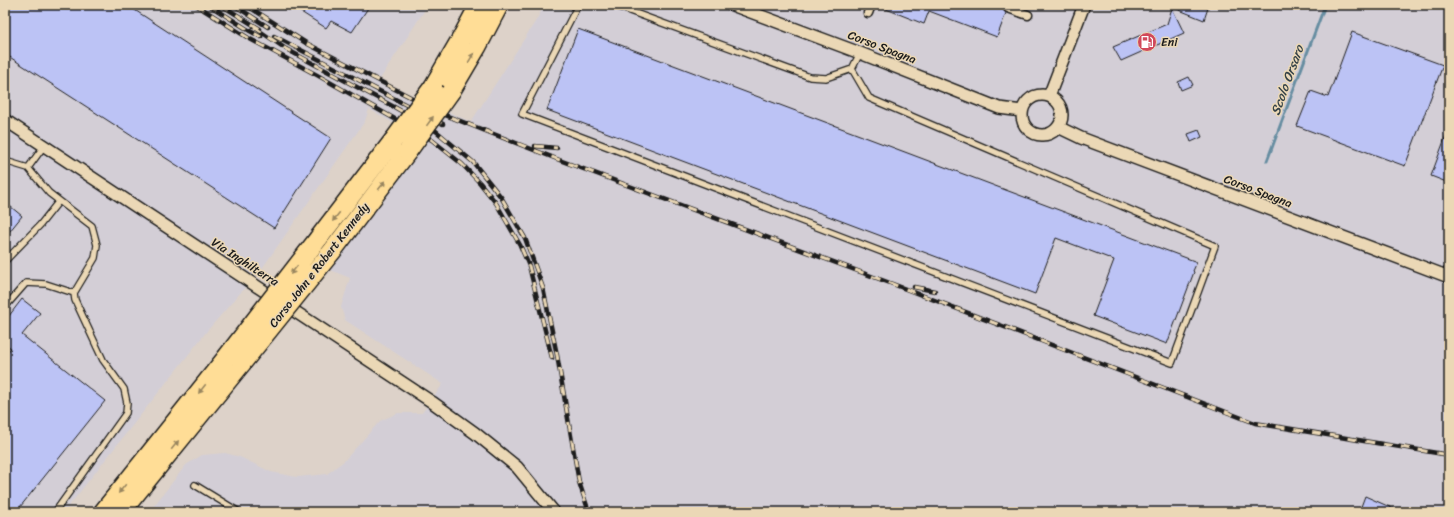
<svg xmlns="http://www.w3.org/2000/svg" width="1454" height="517" viewBox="0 0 1454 517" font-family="Sriracha,sans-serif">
<rect width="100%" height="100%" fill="#ddd2c9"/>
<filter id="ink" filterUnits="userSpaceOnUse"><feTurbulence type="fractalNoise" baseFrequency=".025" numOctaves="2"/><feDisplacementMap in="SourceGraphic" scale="8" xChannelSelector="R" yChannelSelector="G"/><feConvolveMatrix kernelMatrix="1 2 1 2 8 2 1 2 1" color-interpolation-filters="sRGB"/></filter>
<g filter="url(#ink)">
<!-- built -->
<path fill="#d3ced6" d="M5,5H428L380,79L408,94L471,122L537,19L544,5H1449V512H149L186,465L202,455L225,453L240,457L271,472L297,477L327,474L344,461L380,421L398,413H422L443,384L345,320L341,307L350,278L323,267L419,138L369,109L365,121L263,267L207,331L64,512H5Z"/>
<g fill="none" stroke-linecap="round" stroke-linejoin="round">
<!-- stream -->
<path stroke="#668da1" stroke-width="3" d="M1267,161L1325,5"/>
</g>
<!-- building -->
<path fill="#bcc3f5" stroke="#1c1c1c" d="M5,5H127L331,138L274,228L5,54Z
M290,5H370L352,32L331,21L326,28Z
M876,5H1004L1003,9L1006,13L997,37L929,11L924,24Z
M1167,5H1209L1204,20Z
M1172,8L1184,33L1121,61L1113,47L1167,24Z
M578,29L1197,262L1193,271L1194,272L1167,344L1093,316L1114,260L1056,238L1035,294L547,110Z
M1352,32L1443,65L1405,166L1297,126L1311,91L1328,97Z
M1189,77L1193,85L1181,90L1178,82Z
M1199,130L1202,137L1191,142L1188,134Z
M1448,130H1449V183L1431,176Z
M5,202L22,216L5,237Z
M22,299L40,313L22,335L105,401L16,512H5V355L11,348L5,344V321Z
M1365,496L1401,512H1359Z"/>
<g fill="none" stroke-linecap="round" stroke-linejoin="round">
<!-- pedestrian-tunnel -->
<path stroke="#b6aea6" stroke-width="8" stroke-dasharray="8 4" stroke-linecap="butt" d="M1000,5L1008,8"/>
<!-- service casing -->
<g stroke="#1c1c1c" stroke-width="8">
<path id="service" d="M578,5L522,114L1172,363L1215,246L869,98L852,69
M613,5L810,77L826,78L852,69L860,53
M44,146L28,168L49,193L92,226L97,245L95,258L74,293L75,300L103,360L124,389L127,403L126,413L55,512
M5,161L28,168
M5,261L40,225L59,201
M5,307L26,283L46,284L74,293
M195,485L239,512"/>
</g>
<!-- pedestrian casing -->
<g stroke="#1c1c1c" stroke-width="11">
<path id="pedestrian" d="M1008,8L1028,15
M868,13L871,5"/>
</g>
<!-- minor casing -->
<g stroke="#1c1c1c" stroke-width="14">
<path id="minor" d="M732,5L860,53L999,108L1022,111
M1022 115a20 20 0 1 1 40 0a20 20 0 1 1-40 0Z
M1049,96L1084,5
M5,120L432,402L475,433L517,467L554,512
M1058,127L1081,138L1449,277"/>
</g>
<!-- trunk casing -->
<g stroke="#1c1c1c" stroke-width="21">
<path id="trunk" d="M433,87L462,37L479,5
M451,91L477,47L499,5
M318,239L393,141
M333,250L408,151
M103,512L226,358
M121,512L242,363"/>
</g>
<!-- service -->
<use href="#service" stroke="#ebd8b6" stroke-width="5.5"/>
<!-- pedestrian -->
<use href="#pedestrian" stroke="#ebd8b6" stroke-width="8"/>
<!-- minor -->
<use href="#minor" stroke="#ebd8b6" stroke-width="11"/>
<!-- trunk -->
<use href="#trunk" stroke="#ffdd96" stroke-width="18"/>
<!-- rail casing -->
<g stroke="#1c1c1c" stroke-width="4.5">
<path id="rail" d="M196,5L250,39L317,75L432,140L462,164L480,183L496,203L520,245L529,266L552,358
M209,5L250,31L261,37
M221,5L260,29
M234,5L268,27
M246,5L306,43L445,115L562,161L890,283L1255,423L1449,455
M254,27L286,49L396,108L436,131L473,162L501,197L525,238L543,288L557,355L579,482L589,512
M274,36L443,124
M535,146L557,148
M914,287L935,291"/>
</g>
<!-- rail -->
<use href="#rail" stroke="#ebd8b6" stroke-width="3" stroke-dasharray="9" stroke-linecap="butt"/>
<!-- trunk-bridge casing -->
<g stroke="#1c1c1c" stroke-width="21" stroke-linecap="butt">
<path id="trunk-bridge" d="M393,141L433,87
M408,151L451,91
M226,358L318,239
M242,363L333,250"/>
</g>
<!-- trunk-bridge -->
<use href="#trunk-bridge" stroke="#ffdd96" stroke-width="18"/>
</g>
<!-- one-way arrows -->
<defs><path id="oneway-solid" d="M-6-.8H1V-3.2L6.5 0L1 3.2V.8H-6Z"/></defs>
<g fill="#99865f">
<use href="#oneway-solid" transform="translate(471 58) rotate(-59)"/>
<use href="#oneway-solid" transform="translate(430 121) rotate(-54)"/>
<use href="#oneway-solid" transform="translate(382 185) rotate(-52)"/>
<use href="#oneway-solid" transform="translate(336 217) rotate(128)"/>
<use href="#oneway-solid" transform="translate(294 270) rotate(128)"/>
<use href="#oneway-solid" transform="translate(202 389) rotate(128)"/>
<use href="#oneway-solid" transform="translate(175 445) rotate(-51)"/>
<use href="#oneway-solid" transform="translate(122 489) rotate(129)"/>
</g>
</g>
<!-- icons -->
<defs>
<g id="fuel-disc" transform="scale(1)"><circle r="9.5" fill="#d1495b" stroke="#ebd8b6"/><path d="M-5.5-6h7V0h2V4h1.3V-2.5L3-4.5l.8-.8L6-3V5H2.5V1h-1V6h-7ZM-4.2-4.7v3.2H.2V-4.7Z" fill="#fff"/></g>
</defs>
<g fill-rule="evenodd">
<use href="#fuel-disc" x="1147" y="42"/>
</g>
<g text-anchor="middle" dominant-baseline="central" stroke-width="3" stroke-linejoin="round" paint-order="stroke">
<!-- poi labels -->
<g font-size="12" fill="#1c1c1c" stroke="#ebd8b6" text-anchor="start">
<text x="1161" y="42">Eni</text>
</g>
<!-- street labels -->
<g font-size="12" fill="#1c1c1c" stroke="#ebd8b6">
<text transform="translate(882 47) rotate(21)">Corso Spagna</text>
<text transform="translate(1258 191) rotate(21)">Corso Spagna</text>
<text transform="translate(245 262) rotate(33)">Via Inghilterra</text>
<text transform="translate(319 265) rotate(-52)">Corso John e Robert Kennedy</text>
</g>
<!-- water labels -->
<g font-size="13" font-style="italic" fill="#354248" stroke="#ebd8b6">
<text transform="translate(1287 80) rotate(-70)">Scolo Orsaro</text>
</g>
</g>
<!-- margin -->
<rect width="1454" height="517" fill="none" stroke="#ebd8b6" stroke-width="20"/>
<rect x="10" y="10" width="1434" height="497" fill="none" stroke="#1c1c1c" stroke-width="1.5" filter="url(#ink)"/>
</svg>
